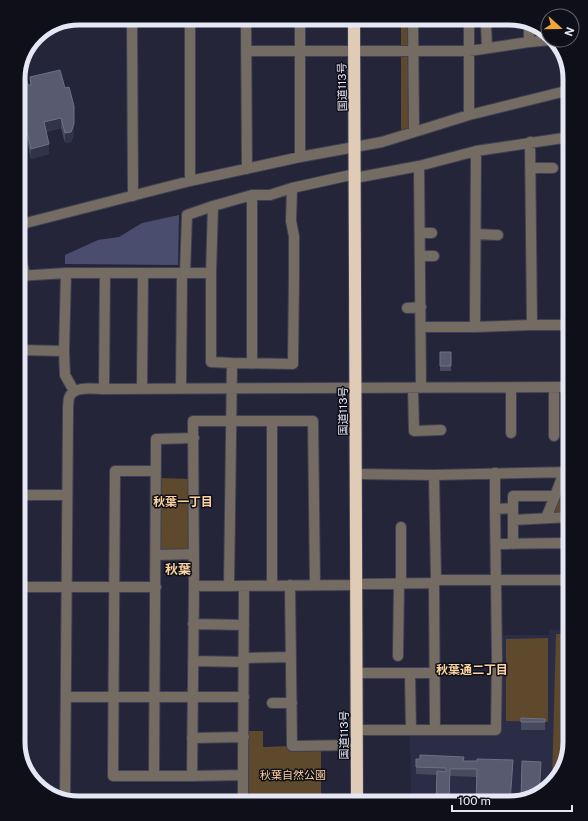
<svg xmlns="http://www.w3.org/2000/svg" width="588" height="821" viewBox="0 0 588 821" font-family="'Public Sans','Noto Sans JP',sans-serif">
<rect width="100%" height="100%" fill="#242539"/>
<!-- built -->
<path fill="#2b2d47" d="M549,630H570V742L562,772L540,795L509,803H411L410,734L500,735L503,635H549Z"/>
<!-- green -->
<path fill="#5f492c" d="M401,18H413L414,131L401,133Z
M565,473H570V517H548Z
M156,478L194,479V554L156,555Z
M556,634H570V742L562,772L552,782Z
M548,638V722L506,721V639Z
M244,731H263V747L321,745V803H243Z"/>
<!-- water -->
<path fill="#4a4d6d" d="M179,215L178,265L65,264V255L98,240L119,237L142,223Z"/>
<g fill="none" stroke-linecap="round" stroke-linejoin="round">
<!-- minor casing -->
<g stroke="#3f4053" stroke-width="12">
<path id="minor" d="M132,18L133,196
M246,18L247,169
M413,18L414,131
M469,18V115
M486,25L487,48
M529,42L551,40
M247,51H469L529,42V23
M476,151L475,327L532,325L530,142
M300,157V18
M419,166L421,388
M531,168H553
M355,178L419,166L476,151L570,137
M190,181V18
M292,188L355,174
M18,225L190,181L300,157L382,142L469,115L570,90
M420,233H432
M476,234L498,235
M18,248L25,275
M420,256H434
M185,273L187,215L213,206
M18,276L66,273H211
M407,308L421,307
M532,325H570
M421,327H475
M20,350V275
M64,351L66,273
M232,363L211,362V273L213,206L252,195H270L292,188L291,221L294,236V275L293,364L232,363L229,586L357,585
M252,363V195
M18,377L20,350L64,351L65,375L74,391
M554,387V436
M181,388L182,273
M413,388L414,431L441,430
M511,388V433
M104,389L105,273
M142,389L143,273
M495,473V509L513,508V520L570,517
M356,474L434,475L436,580H570
M434,475L570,472
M18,495H67
M513,508V496H555L564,472
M546,518L555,496
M496,544L567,543L570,546
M513,544V520
M156,555L194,554
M434,583L435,730
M357,584L434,583L436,580
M401,584V527
M290,585L292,746L357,745
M194,586H229
M244,586L243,775L192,776L194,586L193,421H313L315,585
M272,586V421
M18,587H156
M193,624L244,625
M398,656L399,584
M244,658L291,657
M193,661L244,662
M357,673H435
M410,674L411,730
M66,697H244
M272,703H292
M357,730H496L497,658L495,509
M192,738L244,737
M154,776H113L115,471H156
M192,776H154L156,439L194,438
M65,800L68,414C68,409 68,402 69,398C73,385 94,389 104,389L570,387
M243,803V775"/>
</g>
<!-- highway casing -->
<g stroke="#3f4053" stroke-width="14">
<path id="highway" d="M354,18L357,803"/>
</g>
<!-- minor -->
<use href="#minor" stroke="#746c63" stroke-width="10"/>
<!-- highway -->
<use href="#highway" stroke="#e0ccb6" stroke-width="12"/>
</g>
<!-- wall -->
<path fill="#47495e" d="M18,75L28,85H30V77L74,134L71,142L65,143L61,128L46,132L49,154L31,159L23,123V116L18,117Z
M451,352V371H440V366Z
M521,718L545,719V730H521Z
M420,759L464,761L513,768L477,777L450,776L449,803H436L437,775L416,774V767Z"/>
<!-- shaded-wall -->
<path fill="#323349" d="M25,105V115L23,113V116L18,117V107Z
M74,106V134L71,142L65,143V133Z
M61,118V128L44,132V122Z
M49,144V154L31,159V149Z"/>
<!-- building -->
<path fill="#585a6f" stroke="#6e7084" d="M23,65L28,85H31L30,77L60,70L65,88L69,87L74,106V124L71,132L65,133L61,118L44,122L49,144L31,149L23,113L26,112L25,105L18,107V75Z
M440,352H451V366H440Z
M521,718L545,719V722H521Z
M420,755L464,757L463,761H477V759L513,760L510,803H476L477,769H450L449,803H436L437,771L446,772V768L416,767V759H420Z
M522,761L541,762L539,795L526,798H521Z"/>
<g text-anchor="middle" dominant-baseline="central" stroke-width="3" stroke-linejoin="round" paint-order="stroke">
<!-- street labels -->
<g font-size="11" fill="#e6e7f5" stroke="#0e0f18">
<text transform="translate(342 87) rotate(-91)">国道113号</text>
<text transform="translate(343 411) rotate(-90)">国道113号</text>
<text transform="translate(344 735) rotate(-90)">国道113号</text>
</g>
<!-- park labels -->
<g font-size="11" fill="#f9cd98" stroke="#0e0f18">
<text x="293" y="775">秋葉自然公園</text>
</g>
<!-- neighbourhood labels -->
<g font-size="12" font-weight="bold" fill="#fbd2a0" stroke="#0e0f18">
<text x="183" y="502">秋葉一丁目</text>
<text x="472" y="670">秋葉通二丁目</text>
</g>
<!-- quarter labels -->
<g font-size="13" font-weight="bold" fill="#fbd2a0" stroke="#0e0f18">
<text x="178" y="569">秋葉</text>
</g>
</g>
<!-- crop -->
<path d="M0 0H588V821H0ZM79 25H509A54 54 0 0 1 563 79V742A54 54 0 0 1 509 796H79A54 54 0 0 1 25 742V79A54 54 0 0 1 79 25Z" fill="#0e0f18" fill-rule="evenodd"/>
<path fill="none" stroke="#e6e7f5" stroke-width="5" d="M79 25H509A54 54 0 0 1 563 79V742A54 54 0 0 1 509 796H79A54 54 0 0 1 25 742V79A54 54 0 0 1 79 25Z"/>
<!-- north arrow -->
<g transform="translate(560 28) rotate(111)"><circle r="19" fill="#0e0f18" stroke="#646570"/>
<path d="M0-3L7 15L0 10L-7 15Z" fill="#f0a63e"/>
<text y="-6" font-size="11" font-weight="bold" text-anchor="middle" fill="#e6e7f5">N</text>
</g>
<!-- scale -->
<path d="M452 805v6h120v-6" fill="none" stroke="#e6e7f5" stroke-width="2"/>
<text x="458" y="805" font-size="12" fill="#e6e7f5" stroke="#0e0f18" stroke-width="3" paint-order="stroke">100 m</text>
</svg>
